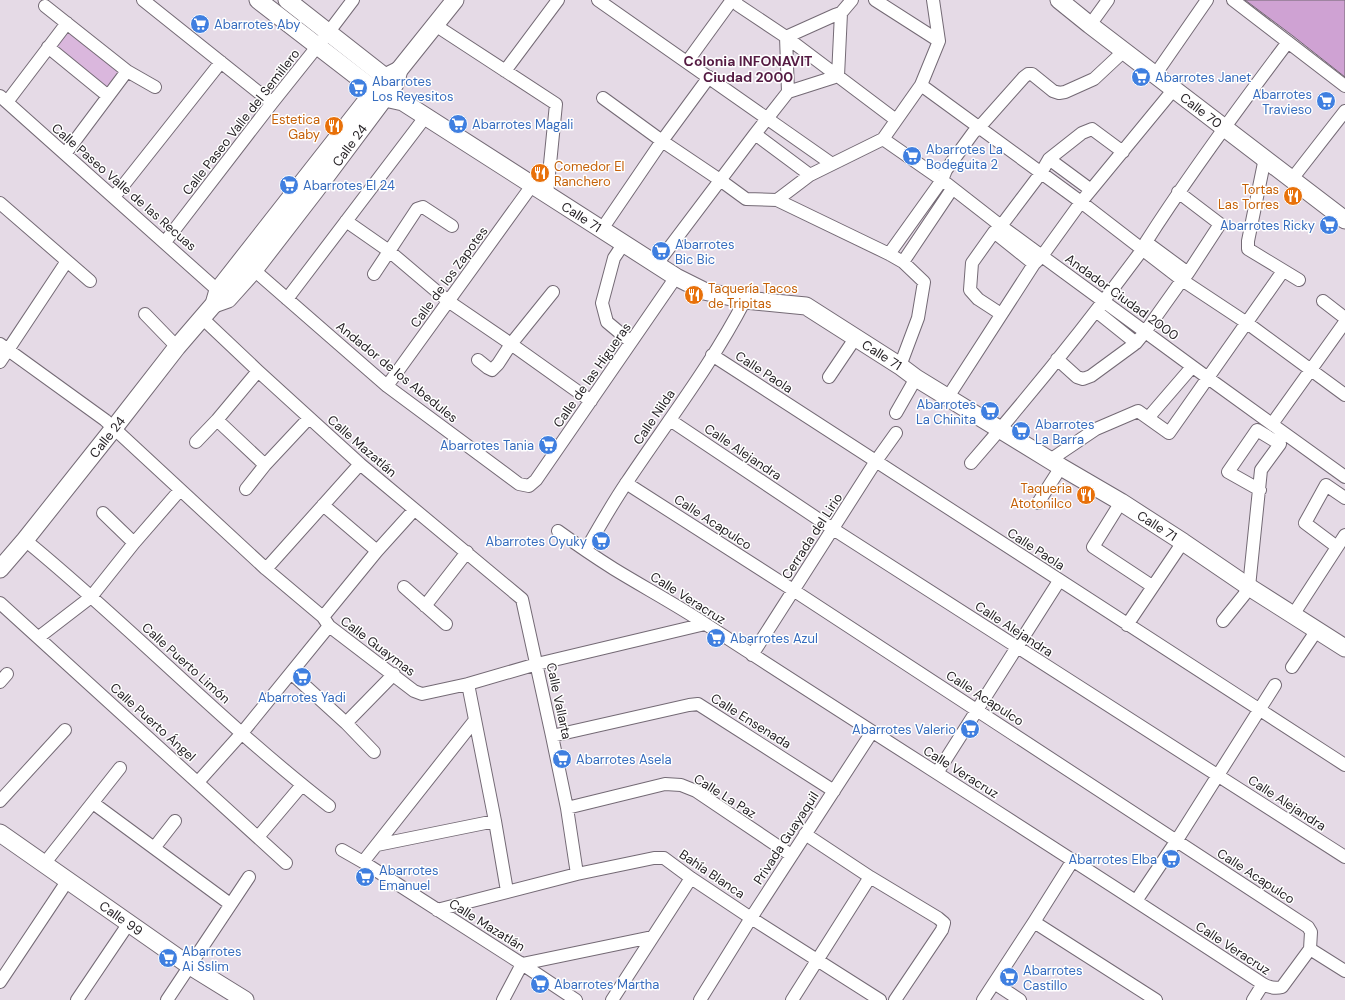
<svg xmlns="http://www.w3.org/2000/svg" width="1345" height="1000" viewBox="0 0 1345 1000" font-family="'DM Sans',sans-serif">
<rect width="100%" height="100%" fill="#e5dae6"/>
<!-- green -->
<path fill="#dab7dd" d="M67,23L127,71L108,96L48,47Z"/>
<!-- building -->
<path fill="#cfa2d3" stroke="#716771" d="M1245,0H1345V77L1293,36Z"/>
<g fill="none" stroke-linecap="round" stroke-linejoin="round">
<!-- street casing -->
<g stroke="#746a75" stroke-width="14">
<path id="street" d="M143,0L272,103
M598,0L832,164
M735,0L738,5L786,37L896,120
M875,0L939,41
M933,0L939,41
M1233,0L1345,86
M45,6L127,71L155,87
M435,25L556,104L547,194
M1090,25L1108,0
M48,47L108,96
M687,62L732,0
M505,71L558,0
M1155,75L1207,0
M921,85L1081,202L1182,280L1247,323L1345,395
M788,92L838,76L841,13
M0,96L223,295
M603,98L662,141L720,180L746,199L777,200L810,175L883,139L921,85L939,41
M7,102L67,23
M755,134L810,175
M883,139L942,180L1001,226L1208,378L1345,477
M65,154L127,71
M1265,158L1248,241V249L1299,280
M1049,159L1091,190
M1292,179L1345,111
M114,197L221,62
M777,200L889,254L903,262L924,282L918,318L900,366
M0,203L90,281
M346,221L389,251L448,301L511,344L591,401
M602,229L662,141L709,77
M994,232L1034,264
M165,242L272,103L328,33L353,0
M1146,242L1188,273
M624,243L614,258L602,303L607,322L631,342
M889,254L942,180L946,170L973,133L984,122L1024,77L1028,74H1032L1053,91L1059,93L1065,92L1094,79L1124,51
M903,262L952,189
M657,264L755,134L788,92L786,37L835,15L841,13L852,0
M254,270L387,386L519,484L529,486L536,480L676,277
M374,274L417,209L423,207L452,226
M287,299L426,116
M1323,301L1345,318
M1096,311L1136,343
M145,314L177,347
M1001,314L978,299L970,290L972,263L994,232L1001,226L1041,173L1049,159L1082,133L1092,129L1123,152
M202,318L258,371L360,464L522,599L552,736L567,808L577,874
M0,344L105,420L266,569L323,617L329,626L414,691L422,694L468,684L537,664L705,624
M712,355L1345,765
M1057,359L1077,377L1083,379L1091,376L1136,343L1145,332L1182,280L1188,273L1220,224L1178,192
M478,360L488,368L492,370L498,364L511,344L553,292
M0,362L67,261
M829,377L856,337
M387,386L533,184
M948,397L1034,264L1042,256L1081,202L1174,89
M896,413L916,378
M1148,418L1192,367
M217,420L265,465
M670,420L833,529L1345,857
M1272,424L1345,322
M196,442L217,420L258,371
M1050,460L1096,429L1138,411L1169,433L1283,271
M971,463C1031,394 1088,323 1142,250L1146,242C1190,173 1239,107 1288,42
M246,489L265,465L309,418
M1121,502L1093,547L1152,586
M1038,503L1061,467
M323,505L377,551
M103,513L134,543
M558,531C576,544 595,557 614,569C645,588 677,605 707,625C892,745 1079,863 1263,984C1270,988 1275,989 1282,987L1310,949L1311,932L1308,927L793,590L626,483
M25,540C129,625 222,723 329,806
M1337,547L1305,523L1326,485L1345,498
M586,550C599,527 612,504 627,482C667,422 712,364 745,300
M266,569L360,464
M404,587L446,624
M0,603L286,863
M425,606L467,552
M1293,615L1345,535
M323,617L377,551L414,510
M1223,621L1244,595L1249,587L1261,470L1280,444L1257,430L1228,472L1260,490
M1127,625L1183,542
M39,637L91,597L134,543L180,490
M752,655L876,461L896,433
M1292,667L1317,630
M291,673L346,723L374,752
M0,682L7,674
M468,684L495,821L507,891
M346,723L394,674
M552,736L689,705L698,704L834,791
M937,773L1059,581
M198,782L242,733L329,626
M0,801L65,730
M93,803L230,904
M567,808L665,784L681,785L696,791L791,855
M805,834L870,877L938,918L944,923L942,930L895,1000
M258,837L302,785
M377,845L495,821
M154,848L175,821
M342,850L363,862L522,964L576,1000
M363,862L475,720
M44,864L120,768
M1136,901L1177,840L1275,685
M437,910L577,874L654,858H664L691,878L751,918L880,1000
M1034,922L1156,1000
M1310,949L1345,971
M0,982L68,880
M994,983L1020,1000
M77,1000L129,923
M167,1000L249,877
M503,1000L522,964L652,937
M612,1000L691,878
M700,1000L751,918L872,732
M792,1000L870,877
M983,1000L1034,922L1073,860
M1253,1000L1263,984"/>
</g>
<!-- secondary casing -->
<g stroke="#746a75" stroke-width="19">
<g id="secondary">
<path id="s1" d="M258,0L385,98L403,102L676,277L704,291L745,300L806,306L900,366L916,378L1061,467L1121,502L1183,542L1249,587L1345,648"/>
<path d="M287,0L394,84"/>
<path id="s2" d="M1059,0L1090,25L1345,220"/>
<path id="s3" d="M214,304L228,299L254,270L315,191L395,84L399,70L455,0"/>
<path id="s4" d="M0,569L25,540L114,428L177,347L214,304L218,290L385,77L399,70"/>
<path id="s5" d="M0,833L190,966L245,1000"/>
</g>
</g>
<!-- street -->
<use href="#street" stroke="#fff" stroke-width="12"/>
<!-- secondary -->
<use href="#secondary" stroke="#fff" stroke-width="17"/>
</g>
<!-- icons -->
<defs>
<g id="supermarket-disc" transform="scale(1)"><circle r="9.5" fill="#3f7fe0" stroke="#fff"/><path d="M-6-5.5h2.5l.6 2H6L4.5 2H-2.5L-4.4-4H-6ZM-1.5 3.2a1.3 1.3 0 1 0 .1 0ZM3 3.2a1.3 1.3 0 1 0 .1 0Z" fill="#fff"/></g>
<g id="restaurant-disc" transform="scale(1)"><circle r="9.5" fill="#e8710a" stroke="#fff"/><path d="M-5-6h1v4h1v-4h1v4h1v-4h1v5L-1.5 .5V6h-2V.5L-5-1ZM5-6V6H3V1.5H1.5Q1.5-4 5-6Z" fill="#fff"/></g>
</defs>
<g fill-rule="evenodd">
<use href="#supermarket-disc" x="200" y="24"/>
<use href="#supermarket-disc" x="1141" y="77"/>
<use href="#supermarket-disc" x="358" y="88"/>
<use href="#supermarket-disc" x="1326" y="101"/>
<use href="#supermarket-disc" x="458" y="124"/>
<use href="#restaurant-disc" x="334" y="126"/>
<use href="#supermarket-disc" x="912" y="156"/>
<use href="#restaurant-disc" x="540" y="173"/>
<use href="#supermarket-disc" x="289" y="185"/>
<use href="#restaurant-disc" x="1293" y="196"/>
<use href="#supermarket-disc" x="1329" y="225"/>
<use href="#supermarket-disc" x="661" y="251"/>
<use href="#restaurant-disc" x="694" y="295"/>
<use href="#supermarket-disc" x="990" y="411"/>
<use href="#supermarket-disc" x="1021" y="431"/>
<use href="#supermarket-disc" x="548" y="445"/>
<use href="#restaurant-disc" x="1086" y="495"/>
<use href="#supermarket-disc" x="601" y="541"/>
<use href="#supermarket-disc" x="716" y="638"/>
<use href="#supermarket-disc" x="302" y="677"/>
<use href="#supermarket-disc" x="970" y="729"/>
<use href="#supermarket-disc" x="562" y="759"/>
<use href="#supermarket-disc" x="1171" y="859"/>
<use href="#supermarket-disc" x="365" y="877"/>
<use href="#supermarket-disc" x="168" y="958"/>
<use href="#supermarket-disc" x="1009" y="977"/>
<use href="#supermarket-disc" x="540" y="984"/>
</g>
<g text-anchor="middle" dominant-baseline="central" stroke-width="3" stroke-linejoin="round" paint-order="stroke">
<!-- shop labels -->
<g font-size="13" fill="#366cbe" stroke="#fff" text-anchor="start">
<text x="214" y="24">Abarrotes Aby</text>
<text x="1155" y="77">Abarrotes Janet</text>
<text x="372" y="81">Abarrotes<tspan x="372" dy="15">Los Reyesitos</tspan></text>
<text x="1312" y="94" text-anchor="end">Abarrotes<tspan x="1312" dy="15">Travieso</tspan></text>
<text x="472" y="124">Abarrotes Magali</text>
<text x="926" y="149">Abarrotes La<tspan x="926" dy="15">Bodeguita 2</tspan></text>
<text x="303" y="185">Abarrotes El 24</text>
<text x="1315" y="225" text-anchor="end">Abarrotes Ricky</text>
<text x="675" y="244">Abarrotes<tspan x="675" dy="15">Bic Bic</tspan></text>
<text x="976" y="404" text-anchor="end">Abarrotes<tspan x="976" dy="15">La Chinita</tspan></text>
<text x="1035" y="424">Abarrotes<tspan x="1035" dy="15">La Barra</tspan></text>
<text x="534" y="445" text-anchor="end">Abarrotes Tania</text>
<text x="587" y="541" text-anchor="end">Abarrotes Oyuky</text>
<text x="730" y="638">Abarrotes Azul</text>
<text x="302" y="697" text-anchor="middle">Abarrotes Yadi</text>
<text x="956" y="729" text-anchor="end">Abarrotes Valerio</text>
<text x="576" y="759">Abarrotes Asela</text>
<text x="1157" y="859" text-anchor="end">Abarrotes Elba</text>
<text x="379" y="870">Abarrotes<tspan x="379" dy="15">Emanuel</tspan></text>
<text x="182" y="951">Abarrotes<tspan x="182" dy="15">Ai Sslim</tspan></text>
<text x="1023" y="970">Abarrotes<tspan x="1023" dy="15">Castillo</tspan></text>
<text x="554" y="984">Abarrotes Martha</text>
</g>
<!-- street labels -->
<g font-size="13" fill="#262226" stroke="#fff">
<text stroke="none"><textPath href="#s2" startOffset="180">Calle 70</textPath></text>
<text transform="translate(241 122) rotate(-52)">Calle Paseo Valle del Semillero</text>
<text stroke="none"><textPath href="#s3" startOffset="211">Calle 24</textPath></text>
<text transform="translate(124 187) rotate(41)">Calle Paseo Valle de las Recuas</text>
<text stroke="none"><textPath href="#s1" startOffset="391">Calle 71</textPath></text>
<text transform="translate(449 277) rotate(-54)">Calle de los Zapotes</text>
<text transform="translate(1122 297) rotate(36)">Andador Ciudad 2000</text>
<text stroke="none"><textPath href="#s1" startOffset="728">Calle 71</textPath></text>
<text transform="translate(397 372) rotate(39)">Andador de los Abedules</text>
<text transform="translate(764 372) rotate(33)">Calle Paola</text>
<text transform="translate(592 375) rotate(-55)">Calle de las Higueras</text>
<text transform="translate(654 417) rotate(-56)">Calle Nilda</text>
<text stroke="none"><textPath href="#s4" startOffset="170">Calle 24</textPath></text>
<text transform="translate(362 446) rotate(41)">Calle Mazatlán</text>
<text transform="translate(743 452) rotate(34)">Calle Alejandra</text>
<text transform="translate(713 522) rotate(33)">Calle Acapulco</text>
<text stroke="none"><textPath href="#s1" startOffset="1052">Calle 71</textPath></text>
<text transform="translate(812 536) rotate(-57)">Cerrada del Lirio</text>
<text transform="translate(1036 549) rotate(33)">Calle Paola</text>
<text transform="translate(688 598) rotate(32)">Calle Veracruz</text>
<text transform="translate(1014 629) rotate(33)">Calle Alejandra</text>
<text transform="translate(378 646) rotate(37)">Calle Guaymas</text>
<text transform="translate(186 663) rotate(42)">Calle Puerto Limón</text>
<text transform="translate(985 698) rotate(33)">Calle Acapulco</text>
<text transform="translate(559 701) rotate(78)">Calle Vallarta</text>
<text transform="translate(751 721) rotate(32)">Calle Ensenada</text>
<text transform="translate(153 722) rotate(42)">Calle Puerto Ángel</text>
<text transform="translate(961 772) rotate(32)">Calle Veracruz</text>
<text transform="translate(725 796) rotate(32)">Calle La Paz</text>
<text transform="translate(1287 803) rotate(33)">Calle Alejandra</text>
<text transform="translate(786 838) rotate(-57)">Privada Guayaquil</text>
<text transform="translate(712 874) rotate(34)">Bahía Blanca</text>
<text transform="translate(1256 876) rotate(33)">Calle Acapulco</text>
<text stroke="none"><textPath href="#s5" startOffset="148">Calle 99</textPath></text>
<text transform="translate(487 925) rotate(32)">Calle Mazatlán</text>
<text transform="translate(1233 948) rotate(33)">Calle Veracruz</text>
</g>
<!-- food labels -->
<g font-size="13" fill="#c56008" stroke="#fff" text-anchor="end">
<text x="320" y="119">Estetica<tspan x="320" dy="15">Gaby</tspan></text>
<text x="554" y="166" text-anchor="start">Comedor El<tspan x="554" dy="15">Ranchero</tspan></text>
<text x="1279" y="189">Tortas<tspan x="1279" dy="15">Las Torres</tspan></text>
<text x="708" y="288" text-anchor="start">Taquería Tacos<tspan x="708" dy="15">de Tripitas</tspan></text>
<text x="1072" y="488">Taqueria<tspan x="1072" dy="15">Atotonilco</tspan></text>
</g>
<!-- neighbourhood labels -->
<g font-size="14" font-weight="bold" fill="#551b43" stroke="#fff">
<text x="748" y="61">Colonia INFONAVIT<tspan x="748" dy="16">Ciudad 2000</tspan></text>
</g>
</g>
</svg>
